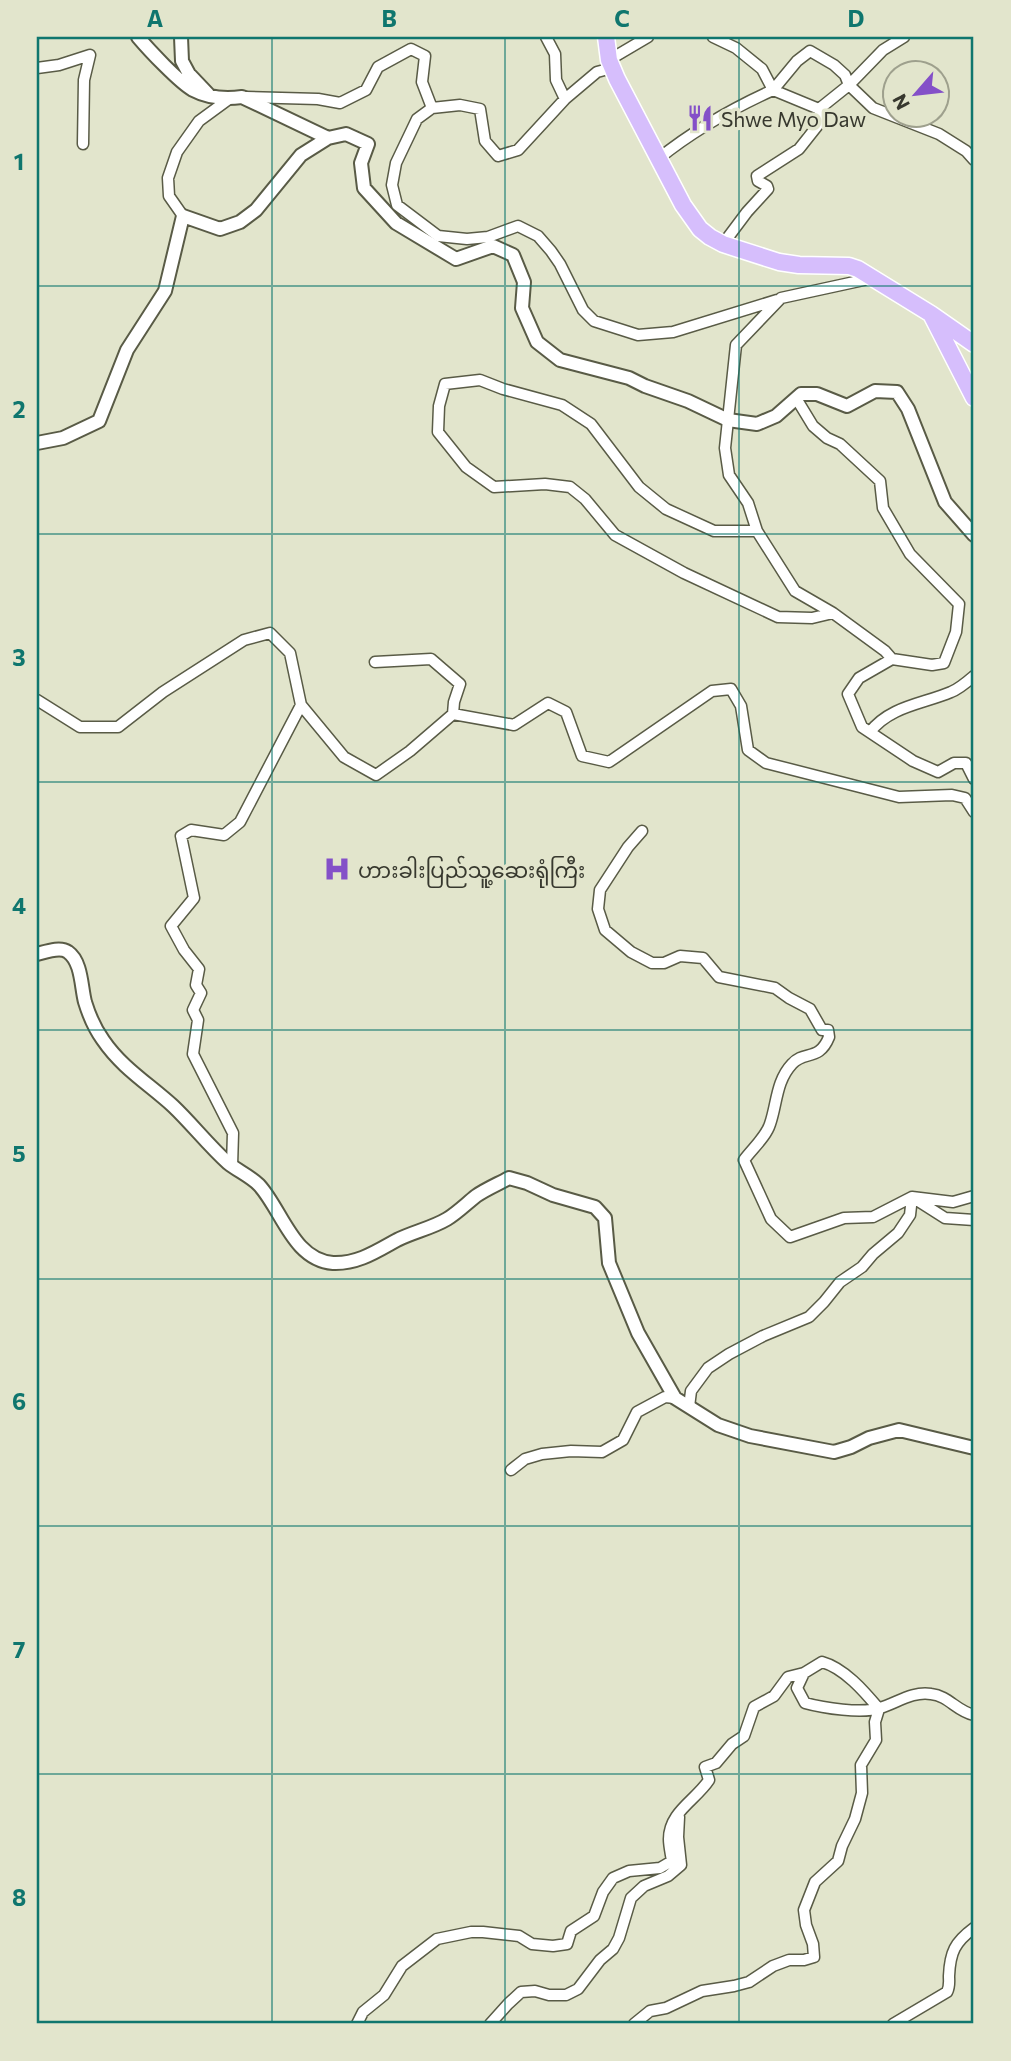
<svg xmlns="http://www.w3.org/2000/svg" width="1011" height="2061" viewBox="0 0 1011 2061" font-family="Commissioner,'Noto Sans Myanmar',sans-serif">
<rect width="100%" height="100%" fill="#e2e5cc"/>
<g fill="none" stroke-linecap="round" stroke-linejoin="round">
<!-- minor casing -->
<g stroke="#595b46" stroke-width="13">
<path id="minor" d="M546,37L555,54L556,80L565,99
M713,37L736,48L762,69L773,90L797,61L810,51L834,65L845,75L849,85L873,108L939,134L966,151L974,160
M609,60L648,37
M37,68L59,65L90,55L84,80L83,144
M246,97L318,99L340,103L366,90L378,67L411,49L425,56L422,82L432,108L460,105L480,109L485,141L498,156L518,150L565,99L597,72L612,68
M432,108L417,119L396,163L392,185L397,205L438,236L467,239L488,237L518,226L538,236L551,251L560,264L583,310L594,321L638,335L673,332L777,300
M658,159C694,130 731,109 773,90L819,109L849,85L883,50L904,37
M183,216L169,196L168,178L177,152L199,121L229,99
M723,244L747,212L768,189L767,186L758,181L757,176L799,149L822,120L819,109
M796,398L813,426L827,438L840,444L880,481L883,508L910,554L959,604L956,632L944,663L932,665L892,659L859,678L848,694L862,727L913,761L938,772L954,763H966L974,779
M757,531H714L666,509L639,487L591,424L562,405L503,389L480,380L445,384L439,406L438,432L466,467L494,487L545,484L570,487L585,499L615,535L684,573L778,617L812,618L833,613L795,591L757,531L748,503L729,475L725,448L736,345L781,298L873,278
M833,613L885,651L892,659
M375,662L431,659L460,684L454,702L453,714
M37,700L80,727H118L163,692L244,640L270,633L290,653L301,705L344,757L376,775L410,751L453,714L514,725L548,703L566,712L582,756L609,762L712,691L731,689L741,706L748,750L766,763L899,797L952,795L965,798L974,812
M870,732C890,706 923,704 951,692C959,689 967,682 974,676
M642,831L628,847L600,890L598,909L605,930L631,952L652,963H664L680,956L703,958L719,977L775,988L789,998L810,1009L822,1030H828L829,1037C819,1062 804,1050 792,1064C776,1081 777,1104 770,1124C766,1137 752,1149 744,1160L771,1219L790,1237L844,1218L873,1217L912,1197L953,1202L974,1196
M232,1166L233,1133L193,1054L198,1020L193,1010L201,993L196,985L199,969L184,950L171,926L194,898L181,836L191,830L224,835L240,822L301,705
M689,1407L691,1391L708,1368L729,1354L763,1336L809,1317L824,1302L840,1282L862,1267L873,1254L898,1233L910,1215L912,1197L945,1218L974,1220
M511,1470L525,1459L542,1454L571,1451L602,1452L623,1440L637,1412L665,1397L675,1398
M879,1709C864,1691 844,1668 822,1662L804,1673L797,1688L805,1703C823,1708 862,1714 880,1708C897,1703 912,1691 931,1694C949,1696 956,1711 974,1715
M357,2024L363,2012L384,1995L402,1966L437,1939L471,1932H483L519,1936L532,1944L553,1946L567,1944L571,1931L594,1916L603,1892L613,1878L629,1871L660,1868L672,1861C671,1854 669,1846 669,1839C669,1812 696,1800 709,1780L705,1767L716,1763L732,1744L744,1736L754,1707L774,1696L788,1677L804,1673
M490,2024L508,2004L521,1992L535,1991L549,1995H566L578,1989L600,1960L613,1949L619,1938L631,1898L644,1886L668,1876L681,1865L678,1837L679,1817
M634,2024L650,2011L666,2008L702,1991L734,1986L749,1982L773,1966L789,1960H804L814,1957L813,1944L806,1925L804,1910L815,1882L838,1861L842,1846L855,1819L862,1793L861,1765L876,1740L875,1722L879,1709
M893,2024L947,1992C950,1986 949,1982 949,1976C950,1952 955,1942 974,1928"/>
</g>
<!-- tertiary casing -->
<g stroke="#595b46" stroke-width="16">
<path id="tertiary" d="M138,37C149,50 179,82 193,90C208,98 226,99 242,97L328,138
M181,37L182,61L189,74L208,94
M37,443L63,438L99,421L127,350L165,291L183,216L220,229L240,222L256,210L301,155L328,138L346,134L368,144L361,163L364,188L396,223L456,259L493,246L513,255L524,282L522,308L537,342L560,360L629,378L645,386L688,401L728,420L757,424L776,416L801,394H817L847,406L875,391L897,392L908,409L945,502L974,535
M37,954C45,952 60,946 68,952C82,962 81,987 85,1002C89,1015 95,1029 103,1040C122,1068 149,1084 173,1106C192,1124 208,1145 228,1163C238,1171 250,1176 259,1185C282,1210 293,1260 333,1263C358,1264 377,1251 397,1240C413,1232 432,1228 447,1219C457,1213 466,1204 476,1196C486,1189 498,1184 509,1178L527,1183L553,1195L595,1207L605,1218L609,1263L638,1333L675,1398L718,1425L750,1436L834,1452L851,1447L869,1438L899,1430L974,1448"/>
</g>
<!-- trunk casing -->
<g stroke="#fff" stroke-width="19">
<path id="trunk" d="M606,37L609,60L617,79L683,205L700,229L710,237L723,244L779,262L799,265L849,266L858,269L931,314L974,344
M932,316L974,398"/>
</g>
<!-- minor -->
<use href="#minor" stroke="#fff" stroke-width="10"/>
<!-- tertiary -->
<use href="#tertiary" stroke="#fff" stroke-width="12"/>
<!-- trunk -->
<use href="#trunk" stroke="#d6befc" stroke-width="16"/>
</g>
<!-- grid -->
<path fill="none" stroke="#0f766e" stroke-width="2" stroke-opacity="0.55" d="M272,37V2024M505,37V2024M739,37V2024M37,286H974M37,534H974M37,782H974M37,1030H974M37,1279H974M37,1526H974M37,1774H974"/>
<!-- icons -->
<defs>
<g id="restaurant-bare" transform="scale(2.1)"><path d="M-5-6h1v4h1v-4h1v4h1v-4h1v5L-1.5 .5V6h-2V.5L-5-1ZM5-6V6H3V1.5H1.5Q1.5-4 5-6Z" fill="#8450c8" stroke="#e2e5cc" stroke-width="2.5" paint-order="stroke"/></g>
<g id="hospital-bare" transform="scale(2.1)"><path d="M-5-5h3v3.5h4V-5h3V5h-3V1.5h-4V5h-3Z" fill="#8450c8" stroke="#e2e5cc" stroke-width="2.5" paint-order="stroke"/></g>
</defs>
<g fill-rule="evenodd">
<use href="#restaurant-bare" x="700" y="118"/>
<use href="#hospital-bare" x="337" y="869"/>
</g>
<g text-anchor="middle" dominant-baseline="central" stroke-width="7" stroke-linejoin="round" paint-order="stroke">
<!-- poi labels -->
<g font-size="21" fill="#37382e" stroke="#e2e5cc" text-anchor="start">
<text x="721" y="118">Shwe Myo Daw</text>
<text x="358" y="869">ဟားခါးပြည်သူ့ဆေးရုံကြီး</text>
</g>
</g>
<!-- border -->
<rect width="1011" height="2061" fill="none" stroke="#e2e5cc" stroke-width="77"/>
<!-- north arrow -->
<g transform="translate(916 94) rotate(242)"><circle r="33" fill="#e2e5cc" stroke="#9ea08d" stroke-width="2"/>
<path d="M0-5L12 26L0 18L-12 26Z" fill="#8450c8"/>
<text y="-10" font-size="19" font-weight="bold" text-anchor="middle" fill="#37382e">N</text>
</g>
<rect x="38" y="38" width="934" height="1984" fill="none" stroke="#0f766e" stroke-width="2.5"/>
<g font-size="23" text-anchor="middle" font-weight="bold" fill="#0f766e">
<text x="155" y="27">A</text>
<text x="389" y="27">B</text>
<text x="622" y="27">C</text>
<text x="856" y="27">D</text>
<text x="19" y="170">1</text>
<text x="19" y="418">2</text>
<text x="19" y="666">3</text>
<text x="19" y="914">4</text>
<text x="19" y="1162">5</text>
<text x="19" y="1410">6</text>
<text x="19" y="1658">7</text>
<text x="19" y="1906">8</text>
</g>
</svg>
